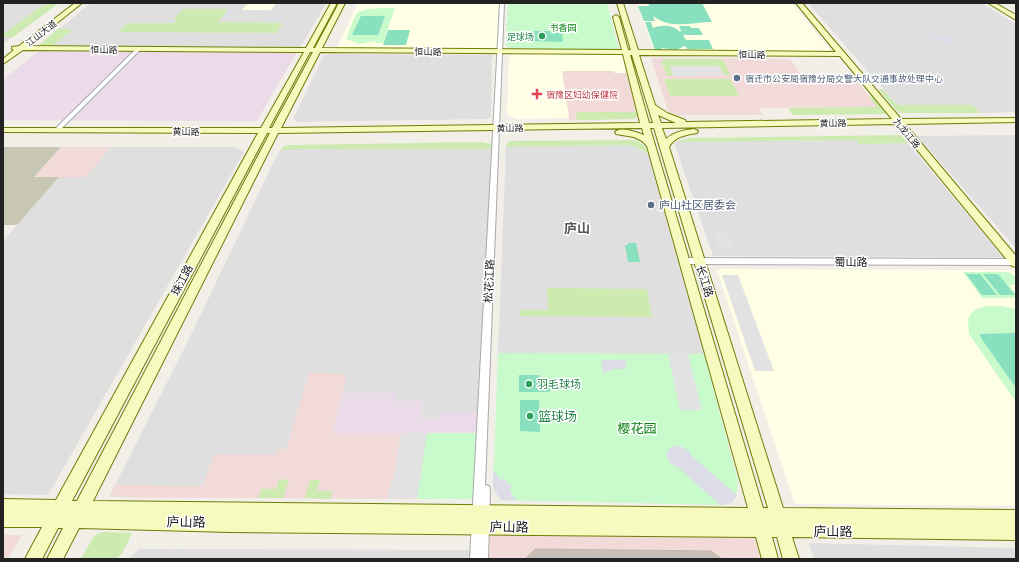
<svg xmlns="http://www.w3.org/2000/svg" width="1019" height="562" viewBox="0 0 1019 562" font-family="'IBM Plex Sans','Noto Sans SC',sans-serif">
<rect width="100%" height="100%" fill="#f2efe9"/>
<!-- residential -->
<path fill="#e0dfdf" d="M3,3H59L3,44Z
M91,3H326L300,48L38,46Z
M808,3H981L1016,24V112L981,113L973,105H897Z
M331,54L492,55L491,117L487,119L297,122L293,119L294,117L324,55Z
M1016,135V248L917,136Z
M856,140L859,144L908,143L1003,257L713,256L674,142Z
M628,145L639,148L648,154L704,354L498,353L506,147Z
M110,147H234L244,152L48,495L3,494V241L59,177H86Z
M292,149H493L475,499L109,497L186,345L276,157L280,151Z
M809,543L1016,548V559H814Z
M139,549L472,550L471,559H128Z"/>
<!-- commercial -->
<path fill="#f2dad9" d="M651,58L790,59L804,79H855L878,107L759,108L763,115H675L668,111Z
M562,71H614L615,73H627L637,116L634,119L569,120Z
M61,147H110L86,177L34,178Z
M309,373L347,374L333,433H401L394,478L390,484L388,499L109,497L115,485L202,486L215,454L275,455L277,449H286Z
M490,534L756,537L762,559H489Z
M3,535H22L8,559H3Z"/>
<!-- industrial -->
<path fill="#ebdbe8" d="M40,50L297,52L257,121L3,120V80Z
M342,393H396L395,401H422L420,419H440L441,412H479L478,433H332Z"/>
<!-- education -->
<path fill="#ffffe5" d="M248,3H276L271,10H242Z
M358,3H499L498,30L500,31L499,46L491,49L337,48Z
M637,3H792L830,50L823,52L654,50Z
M514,53L618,54L622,55L627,73H615L614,71H562L569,118L516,119L507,114L509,56Z
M722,269L1010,270L1016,272V506L795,504L717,270Z"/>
<!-- construction -->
<path fill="#c7c7b4" d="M3,147H61L34,177H59L17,225H3Z"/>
<!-- grass -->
<path fill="#cdebb0" d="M46,3H59L13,37H3V34Z
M183,9H228L218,22L283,23L276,33L118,32L128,23H174L178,19H173Z
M59,28L72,30L52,46H38Z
M663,59H720L724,61L731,76L724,75L719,66H670L674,76H667L661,61H663Z
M666,79H730L739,96H672L670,95L664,80Z
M878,89H882L897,105H973L981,113H899Z
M874,96L889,114L793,115L788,108L877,107L869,97Z
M576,112H636L637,116L634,119L577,120Z
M901,135L908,143L859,144L856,140L674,142L690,138Z
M630,140C640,141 645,144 648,154L639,148L628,145L506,147L507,143L511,141Z
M480,142L493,144V149H292L280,151L284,146L289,145Z
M547,288L647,289L652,317L520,316V310H548Z
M279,479L289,480L283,498H258L261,489H276Z
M310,480H320L317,491H332L330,499L305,498Z
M102,532L132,533L124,550L117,559H81L94,536Z"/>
<!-- park -->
<path fill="#c8facc" d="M508,3H607L619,50L513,49L506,46Z
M395,8L383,43H376V41L360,44L346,39L356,14C367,6 383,9 395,8Z
M963,272H1007C1015,274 1016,277 1016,285H1009L1016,294V298H982Z
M987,306H1002L1016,309V402L969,334L968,319L971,313L977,309Z
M498,353L704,354L738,481C737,492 737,503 724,505L501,500L493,489Z
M427,433H478L475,499H417Z"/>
<!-- pitch -->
<path fill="#88e0be" d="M648,3H702L712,22C692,22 671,30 653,16L655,21H644L638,6H649Z
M361,16H385L378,35H352Z
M645,22H651L653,28C661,25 673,24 680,32L681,31L679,26H690L691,28H699L703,35H683L686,40H709L713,49H687L685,46L676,50L662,48V50H655Z
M388,30H410L406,45H383Z
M533,31H550L551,33H562L563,42L534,41Z
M628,243H636L640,262H628L625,245H628Z
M966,274H980L997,295H982Z
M983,274H998L1015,295H1000Z
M1016,333V388L981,338L980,334Z
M519,375H539L540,380H549L550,392H519Z
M520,400H539L540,432L520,431Z"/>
<!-- parking -->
<path fill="#e2e2e2" d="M670,66H719L724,75L674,76Z
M712,230H723L725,235H728L733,249H719Z
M722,275H738L774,371H755Z
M668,354H688L702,410H680Z
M401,433H427L417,499H388L390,484L394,478Z"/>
<!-- plaza -->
<path fill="#dddde8" d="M921,29H930L933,33L954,39L957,41L951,43L942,42L938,39L931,37Z
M601,360H625L627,369H615L603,373Z
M678,445L688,450L692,456L737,495L732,503L720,505L680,469L671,464L667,457V451L671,447Z
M493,470L501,480L504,478L512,488L509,490L517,501L501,500L493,489Z"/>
<!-- building -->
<path fill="#c7bfb8" stroke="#c4b6ab" d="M535,549L711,551L722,559H525Z"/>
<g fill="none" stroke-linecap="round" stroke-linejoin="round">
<!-- street casing -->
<g stroke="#a9a9a9" stroke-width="2">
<path id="street" d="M500,3H504L485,485L489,486L490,490L488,559H470Z
M138,47L142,48L59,131H55V129Z
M685,258L1016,259V265L685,264L681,261Z"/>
</g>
<!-- secondary casing -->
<g stroke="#707d05" stroke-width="2">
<path id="secondary" d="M75,3H82L28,46L306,48L331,3H337L313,48H315L339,3H345L322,48L622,50L613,17L616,15L619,17L628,50H631L617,3H623L638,50L836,52L796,3H802L901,119L1016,118V122L905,124L1016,256V267L1012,266L896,124L662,128L666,139C674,132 684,130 694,129L698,131L697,133C686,135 675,136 669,147L783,508L1016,510V540L792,537L799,559H783L777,537H772L778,559H762L756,537L230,532L79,528L63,559H47L63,528H58L42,559H25L42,527H3V499L56,500L258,133L3,132V128H261L304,52L23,50L3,64V59L14,50L12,49V47L19,46ZM310,52H313L272,128H269ZM320,52L623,54L640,123L281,128ZM630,55H632L653,123H649ZM639,55L840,56L892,119L686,122L685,120L667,113L655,105ZM658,115L676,123H661ZM642,128L644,135C636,132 621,126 615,132L616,134L634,137L642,141L647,146L748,508L93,501L278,133ZM650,128H654L768,508H763ZM267,133H270L77,501H72Z
M988,3H995L1016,15V20Z"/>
</g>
<!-- street -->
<use href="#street" fill="#fff" fill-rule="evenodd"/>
<!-- secondary -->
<use href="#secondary" fill="#f7fabf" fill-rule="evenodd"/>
</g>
<!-- markers -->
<g fill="#2e9e5b" stroke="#fff" stroke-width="1.5">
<circle cx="542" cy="36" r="4"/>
<circle cx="529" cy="384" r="4"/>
<circle cx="530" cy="416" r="4"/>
</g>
<g fill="#5c6f8a" stroke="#fff" stroke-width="1.5">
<circle cx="737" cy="78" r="4"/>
<circle cx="651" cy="205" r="4"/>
</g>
<path fill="#e0444e" stroke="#fff" stroke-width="1.5" d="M535 88h4v4h4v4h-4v4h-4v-4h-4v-4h4z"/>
<g text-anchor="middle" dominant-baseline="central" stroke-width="3" stroke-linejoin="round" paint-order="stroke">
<!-- far-park labels -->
<g font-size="9" fill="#0c8416" stroke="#fff">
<text x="563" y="27">书香园</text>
</g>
<!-- far-street labels -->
<g font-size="9" fill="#222" stroke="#fff">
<text transform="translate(41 33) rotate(-38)">江山大道</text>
<text x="104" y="49">恒山路</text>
<text x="428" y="51">恒山路</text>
<text x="752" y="54">恒山路</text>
<text transform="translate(833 123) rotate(-1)">黄山路</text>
<text transform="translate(510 128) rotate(-1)">黄山路</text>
<text x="186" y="131">黄山路</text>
<text transform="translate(907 133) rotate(50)">九龙江路</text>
</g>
<!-- far-leisure labels -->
<g font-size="9" fill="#27864d" stroke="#fff" text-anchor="end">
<text x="534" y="36">足球场</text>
</g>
<!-- far-service labels -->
<g font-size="9" fill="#4e5e75" stroke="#fff" text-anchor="start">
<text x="745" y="78">宿迁市公安局宿豫分局交警大队交通事故处理中心</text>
</g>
<!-- far-health labels -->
<g font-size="9" fill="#be3a42" stroke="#fff" text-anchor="start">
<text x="546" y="94">宿豫区妇幼保健院</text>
</g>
<!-- service labels -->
<g font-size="11" fill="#4e5e75" stroke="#fff" text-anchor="start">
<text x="659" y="205">庐山社区居委会</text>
</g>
<!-- street labels -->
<g font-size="11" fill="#222" stroke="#fff">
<text x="851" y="262">蜀山路</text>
<text transform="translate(182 280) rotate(-62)">珠江路</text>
<text transform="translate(489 281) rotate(-87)">松花江路</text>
<text transform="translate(705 281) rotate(73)">长江路</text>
</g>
<!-- leisure labels -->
<g font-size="11" fill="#27864d" stroke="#fff" text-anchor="start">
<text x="537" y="384">羽毛球场</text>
</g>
<!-- quarter labels -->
<g font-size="13" font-weight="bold" fill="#555" stroke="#fff">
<text x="577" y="228">庐山</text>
</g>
<!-- near-leisure labels -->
<g font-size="13" fill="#27864d" stroke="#fff" text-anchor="start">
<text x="538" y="416">篮球场</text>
</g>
<!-- near-park labels -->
<g font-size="13" fill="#0c8416" stroke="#fff">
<text x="637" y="428">樱花园</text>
</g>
<!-- near-street labels -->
<g font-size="13" fill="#222" stroke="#fff">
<text transform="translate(186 522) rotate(1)">庐山路</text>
<text transform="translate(509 527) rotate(1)">庐山路</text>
<text x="833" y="531">庐山路</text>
</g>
</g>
<!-- border -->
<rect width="1019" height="562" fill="none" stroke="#222222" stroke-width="8"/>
</svg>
